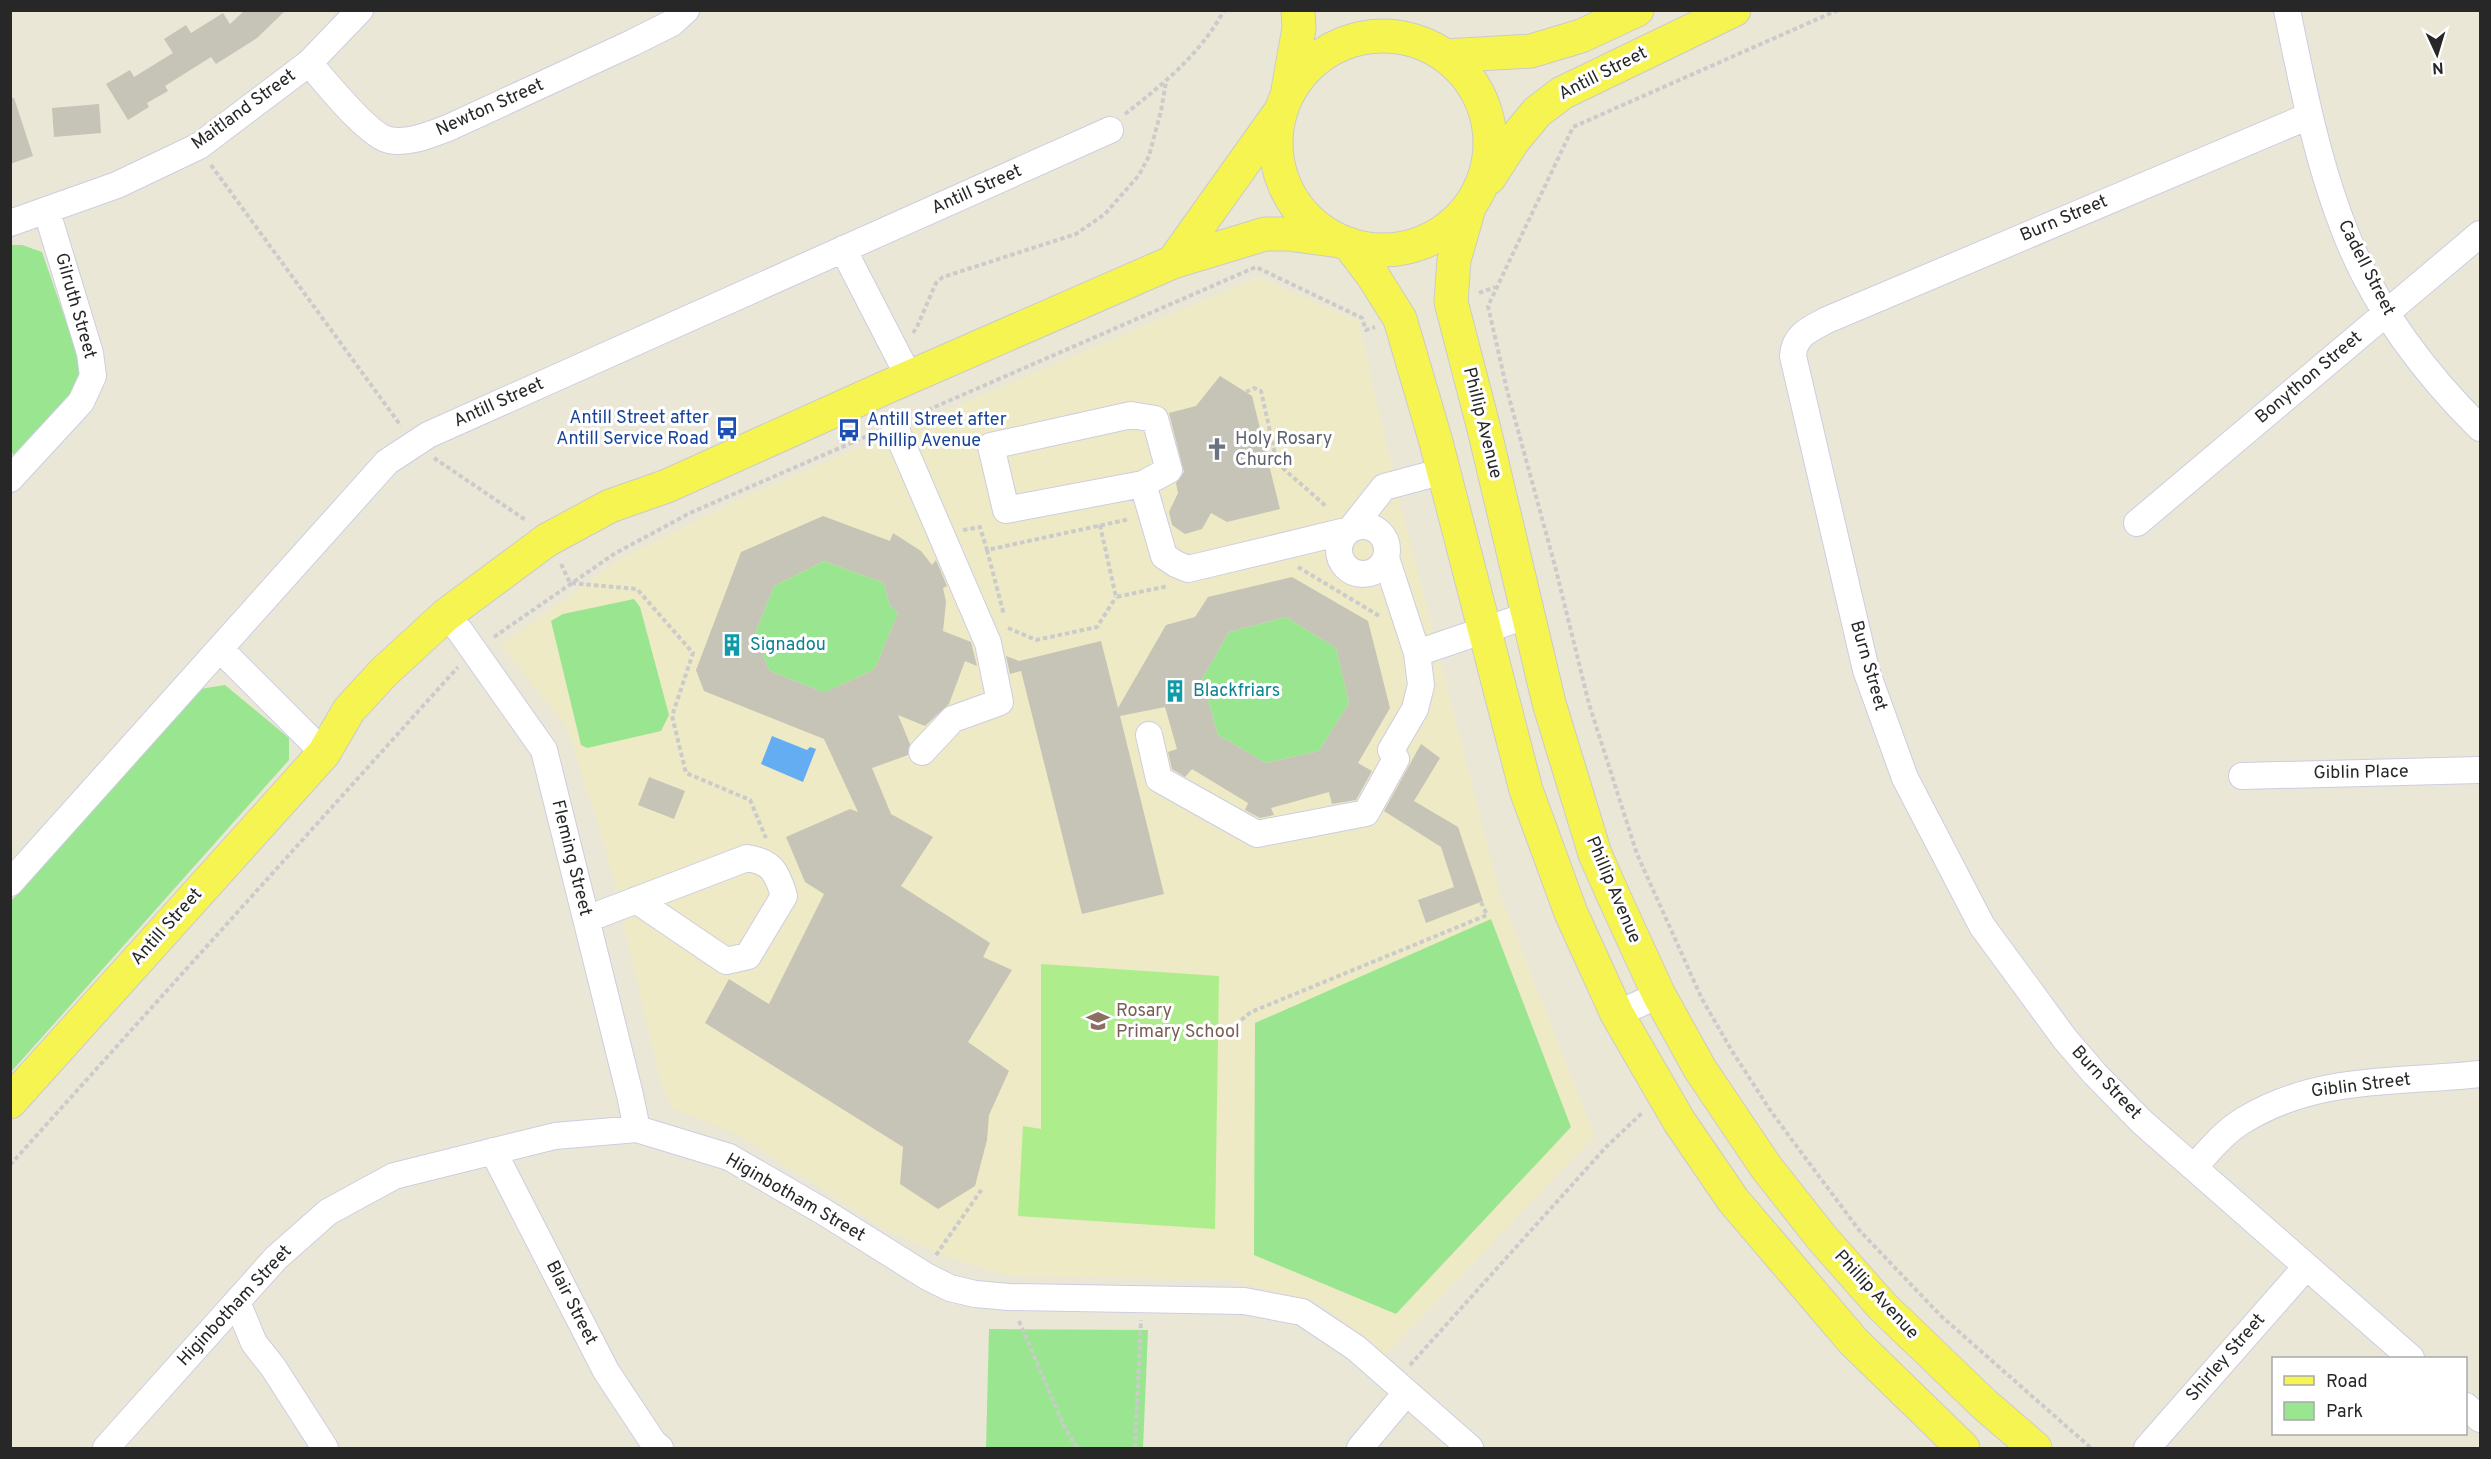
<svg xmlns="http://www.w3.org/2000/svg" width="2491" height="1459" viewBox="0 0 2491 1459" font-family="Overpass,sans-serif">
<rect width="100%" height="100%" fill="#ebe7d7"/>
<!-- education -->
<path fill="#eeeac5" d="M1258,277L1358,321L1400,502L1500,895L1595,1136L1385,1355L1320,1304L1232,1280L1011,1276L947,1257L879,1226L737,1134L672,1108L661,1084L609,861L567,727L501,645L621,559L742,498Z"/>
<!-- green -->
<path fill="#9ae590" d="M11,245H22L42,252L81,365C76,402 39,430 15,457L11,451Z
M824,561L884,583L889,604L898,613L876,666L871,671L828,691H820L770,671L754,636L774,586Z
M634,599L640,607L669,715L661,731L587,748L581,745L551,621L563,614Z
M1286,617L1336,648L1349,703L1319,751L1266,763L1218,735L1202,679L1229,632Z
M225,685L289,738V760L11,1072V901L200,689Z
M1491,919L1571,1127L1396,1314L1254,1255L1255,1023Z
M989,1329L1148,1330L1143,1448H986Z"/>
<!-- pitch -->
<path fill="#aeed8b" d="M1041,964L1219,976L1215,1229L1018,1216L1023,1126L1041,1129Z"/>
<!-- water -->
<path fill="#64adf3" d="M772,736L807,750L810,747L816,749L803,782L761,764Z"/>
<!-- building -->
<path fill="#c6c3b7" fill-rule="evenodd" d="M245,10H286L257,38L216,64L211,57L165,86L168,91L147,103L149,107L128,120L106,84L130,70L134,77L173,53L164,39L186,25L191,33L223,13L230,24Z
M10,98H14L33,156L10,164Z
M99,104L101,133L54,137L52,108Z
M1220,376L1252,396L1280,509L1227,522L1211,513L1202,529L1185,534L1172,525L1169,512L1178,493L1176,483L1184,472L1169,413L1196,406Z
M823,516L890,541L893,533L921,551L932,565L936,560L947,586L943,588L946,602L943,631L971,642L977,666L965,661L949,704L925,726L898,715L910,744L908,755L872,768L891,814L933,837L901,886L990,943L983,957L1012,970L968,1042L1009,1071L989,1115L987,1140L975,1186L938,1209L900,1184L903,1147L705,1023L729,979L769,1004L824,894L805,882L786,837L850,809L858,812L824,739L704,691L696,670L741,552ZM824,561L884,583L889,604L898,613L876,666L871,671L828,691H820L770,671L754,636L774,586Z
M1292,577L1368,621L1390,708L1358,763L1372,771L1356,800L1332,804L1329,792L1271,808L1274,815L1260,818L1245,810L1248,803L1192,769L1185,777L1172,769L1168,752L1177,749L1165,707L1120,716L1164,894L1082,914L1021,671L1010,674L1006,656L1019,661L1101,641L1118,708L1166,625L1195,617L1208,597ZM1286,617L1336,648L1349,703L1319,751L1266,763L1218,735L1202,679L1229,632Z
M1421,744L1440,758L1414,801L1458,827L1483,901L1426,923L1418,900L1454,887L1441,847L1384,811Z
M649,777L685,791L674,819L638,805Z"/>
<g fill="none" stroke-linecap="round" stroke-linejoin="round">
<!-- minor casing -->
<g stroke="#cdcde1" stroke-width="28">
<path id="minor" d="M2287,10C2303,88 2318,166 2348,239C2376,309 2427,376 2480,428
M309,63C325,81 368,136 389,140C409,144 429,135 448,128L632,43L672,23L686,10
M2309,116L1827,320C1810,329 1794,335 1793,356L1866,670L1905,778L1982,926L2065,1039L2095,1074L2142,1122L2411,1358
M10,223L117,185L199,146L309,63L360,10
M843,249L909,377
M894,425L988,643L1000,702L953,719L922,752
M10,479L81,402L93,376L90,353L47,212
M1143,484L1006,510L991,446L1131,415L1155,419L1169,470L1143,484L1164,556L1176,564L1188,569L1350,530L1384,487L1444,471
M2137,523L2480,234
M1339 550a24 24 0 1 1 48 0a24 24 0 1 1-48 0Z
M1386,558L1417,653L1529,615
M446,615L460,631L544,750L630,1095L637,1129
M220,649L324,753
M1149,735L1159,779L1257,834L1366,813L1396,759L1391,750L1415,709L1421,685L1417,653
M2242,776L2480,770
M10,883L387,462L428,435L1110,130
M587,919L747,858C772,862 777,872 784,896L748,956L726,961L636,900
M1617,1014L1659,995
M493,1151L606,1371L653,1442L660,1448
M2194,1167C2209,1151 2225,1131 2244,1120C2318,1075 2398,1083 2480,1074
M237,1302L254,1343L273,1367L325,1448
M2466,1406L2480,1419
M106,1448L276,1258L328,1212L394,1176L555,1136L637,1129L729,1157L824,1212L926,1276L950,1288L975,1294L1009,1297L1244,1301L1302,1312L1356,1348L1470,1448
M1360,1448L1406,1393
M2147,1448L2306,1267"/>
</g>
<!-- major casing -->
<g stroke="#cbcbcb" stroke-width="35">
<path id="major" d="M1276 143a107 107 0 1 1 214 0a107 107 0 1 1-214 0Z
M1445,56L1531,51L1581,36L1637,10
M1288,90L1299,28L1298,10
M1489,178L1513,141L1537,112L1562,93L1734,10
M1469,208L1454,260L1451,302L1484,429L1549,703L1595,854L1614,897L1659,995L1700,1069L1766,1167L1822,1238L1882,1306L1984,1404L2035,1448
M1349,244L1373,276L1400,319L1436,442L1526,790L1571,913L1617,1014L1679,1121L1733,1200L1853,1341L1963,1448
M1173,262L1280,112
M10,1102L324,753L349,710L383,673L446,615L547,540L610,506L667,486L880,390L1173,262L1265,234H1288L1340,241"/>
</g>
<!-- path -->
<path stroke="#cbcbcb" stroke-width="4" stroke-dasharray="4.5 3" stroke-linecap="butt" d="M1838,10L1573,127L1488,306L1507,390L1555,566L1589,704L1637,854L1702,999L1732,1051L1772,1113L1859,1230L1941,1316L2091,1448
M1125,114C1162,85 1201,54 1224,10
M211,165L401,426
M1479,293L1495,287
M913,333L917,327L936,283L943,277L1076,234L1105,214L1139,175L1149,156L1161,111L1166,82
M1246,392L1254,388L1261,391L1277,463L1327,507
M914,416L1256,267L1362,318L1366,330L1375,327
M434,458L527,521
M1100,525L1116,597L1168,586
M963,530L980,527L987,550L1130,519
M987,550L1004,615
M561,564L570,583L637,589L693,653L672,716L686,773L750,800L766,838
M1298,567L1381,617
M1008,628L1036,640L1097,627L1116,597
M494,637L614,554L690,513L874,433
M1218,1039L1251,1012L1487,915L1481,902
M10,1165L458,667
M936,1255L982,1189
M1019,1321L1064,1426L1077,1448
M1410,1365L1607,1146L1643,1112
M1135,1448L1141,1320"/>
<!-- minor -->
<use href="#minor" stroke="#fff" stroke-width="26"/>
<!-- major -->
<use href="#major" stroke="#f6f451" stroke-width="33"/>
</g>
<!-- icons -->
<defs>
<g id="bus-bare" transform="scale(1.8)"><path d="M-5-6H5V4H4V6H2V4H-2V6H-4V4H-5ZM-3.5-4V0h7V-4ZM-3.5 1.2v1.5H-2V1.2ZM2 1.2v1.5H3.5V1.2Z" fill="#1a4fb4" stroke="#fff" stroke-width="2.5" paint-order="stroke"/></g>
<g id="church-bare" transform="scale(1.8)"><path d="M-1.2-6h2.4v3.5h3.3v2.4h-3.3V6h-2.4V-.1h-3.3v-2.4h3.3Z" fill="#6b7280" stroke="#fff" stroke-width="2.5" paint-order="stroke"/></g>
<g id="building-bare" transform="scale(1.8)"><path d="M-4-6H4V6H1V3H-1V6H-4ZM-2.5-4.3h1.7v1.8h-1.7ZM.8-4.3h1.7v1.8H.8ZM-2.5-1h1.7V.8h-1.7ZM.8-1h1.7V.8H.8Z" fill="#0f9aa8" stroke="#fff" stroke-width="2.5" paint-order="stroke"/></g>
<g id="school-bare" transform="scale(1.8)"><path d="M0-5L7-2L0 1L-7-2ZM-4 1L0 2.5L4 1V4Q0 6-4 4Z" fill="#8d6e63" stroke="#fff" stroke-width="2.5" paint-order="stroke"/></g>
</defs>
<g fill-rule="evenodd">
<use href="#bus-bare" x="727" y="428"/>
<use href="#bus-bare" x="849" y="430"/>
<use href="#church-bare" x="1217" y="449"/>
<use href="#building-bare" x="732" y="645"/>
<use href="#building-bare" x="1175" y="691"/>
<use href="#school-bare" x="1098" y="1021"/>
</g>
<g text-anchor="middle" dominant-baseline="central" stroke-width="6" stroke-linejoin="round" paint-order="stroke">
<!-- street labels -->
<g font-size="18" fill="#272727" stroke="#fff">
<text transform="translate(1603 74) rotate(-27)">Antill Street</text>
<text transform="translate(490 108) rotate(-24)">Newton Street</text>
<text transform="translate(244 110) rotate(-36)">Maitland Street</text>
<text transform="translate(977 190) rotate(-24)">Antill Street</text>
<text transform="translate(2064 219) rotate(-23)">Burn Street</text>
<text transform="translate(2366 268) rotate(63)">Cadell Street</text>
<text transform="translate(75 306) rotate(74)">Gilruth Street</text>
<text transform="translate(2309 378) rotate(-40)">Bonython Street</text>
<text transform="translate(499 403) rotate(-24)">Antill Street</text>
<text transform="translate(1482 423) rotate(76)">Phillip Avenue</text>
<text transform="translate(1868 666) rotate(74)">Burn Street</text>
<text transform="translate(2361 773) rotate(-1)">Giblin Place</text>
<text transform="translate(571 858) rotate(76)">Fleming Street</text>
<text transform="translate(1613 890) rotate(67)">Phillip Avenue</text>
<text transform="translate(167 927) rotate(-48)">Antill Street</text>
<text transform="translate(2106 1083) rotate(47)">Burn Street</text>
<text transform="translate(2361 1086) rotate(-7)">Giblin Street</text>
<text transform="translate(795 1198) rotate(30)">Higinbotham Street</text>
<text transform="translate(1876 1295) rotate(47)">Phillip Avenue</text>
<text transform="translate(571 1303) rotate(63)">Blair Street</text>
<text transform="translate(235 1306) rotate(-47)">Higinbotham Street</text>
<text transform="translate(2226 1358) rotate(-49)">Shirley Street</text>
</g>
<!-- transit labels -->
<g font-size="18" fill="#164399" stroke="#fff" text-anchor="end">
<text x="709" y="418">Antill Street after<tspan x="709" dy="21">Antill Service Road</tspan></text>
<text x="867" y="420" text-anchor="start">Antill Street after<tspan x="867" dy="21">Phillip Avenue</tspan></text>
</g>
<!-- worship labels -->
<g font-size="18" fill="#5b616d" stroke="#fff" text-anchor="start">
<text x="1235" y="439">Holy Rosary<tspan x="1235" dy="21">Church</tspan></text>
</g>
<!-- culture labels -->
<g font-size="18" fill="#0d838f" stroke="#fff" text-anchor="start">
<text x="750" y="645">Signadou</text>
<text x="1193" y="691">Blackfriars</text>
</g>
<!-- education labels -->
<g font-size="18" fill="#785e54" stroke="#fff" text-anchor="start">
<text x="1116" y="1011">Rosary<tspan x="1116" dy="21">Primary School</tspan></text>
</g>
</g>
<!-- border -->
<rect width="2491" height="1459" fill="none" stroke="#272727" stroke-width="24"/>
<!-- legend -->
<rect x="2272" y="1357" width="195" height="78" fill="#ffffff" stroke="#a9a9a9" stroke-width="1.5"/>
<rect x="2284" y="1376" width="30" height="9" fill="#f6f451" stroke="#a9a9a9" stroke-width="1.5"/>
<text x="2326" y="1387" font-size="18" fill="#272727">Road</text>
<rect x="2284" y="1402" width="30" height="18" fill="#9ae590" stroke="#a9a9a9" stroke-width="1.5"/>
<text x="2326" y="1417" font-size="18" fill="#272727">Park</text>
<!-- north arrow -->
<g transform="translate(2437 54) rotate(176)" stroke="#ffffff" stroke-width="4.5" paint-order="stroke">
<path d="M0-4.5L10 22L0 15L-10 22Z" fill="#272727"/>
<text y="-9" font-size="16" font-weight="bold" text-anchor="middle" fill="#272727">N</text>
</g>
</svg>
